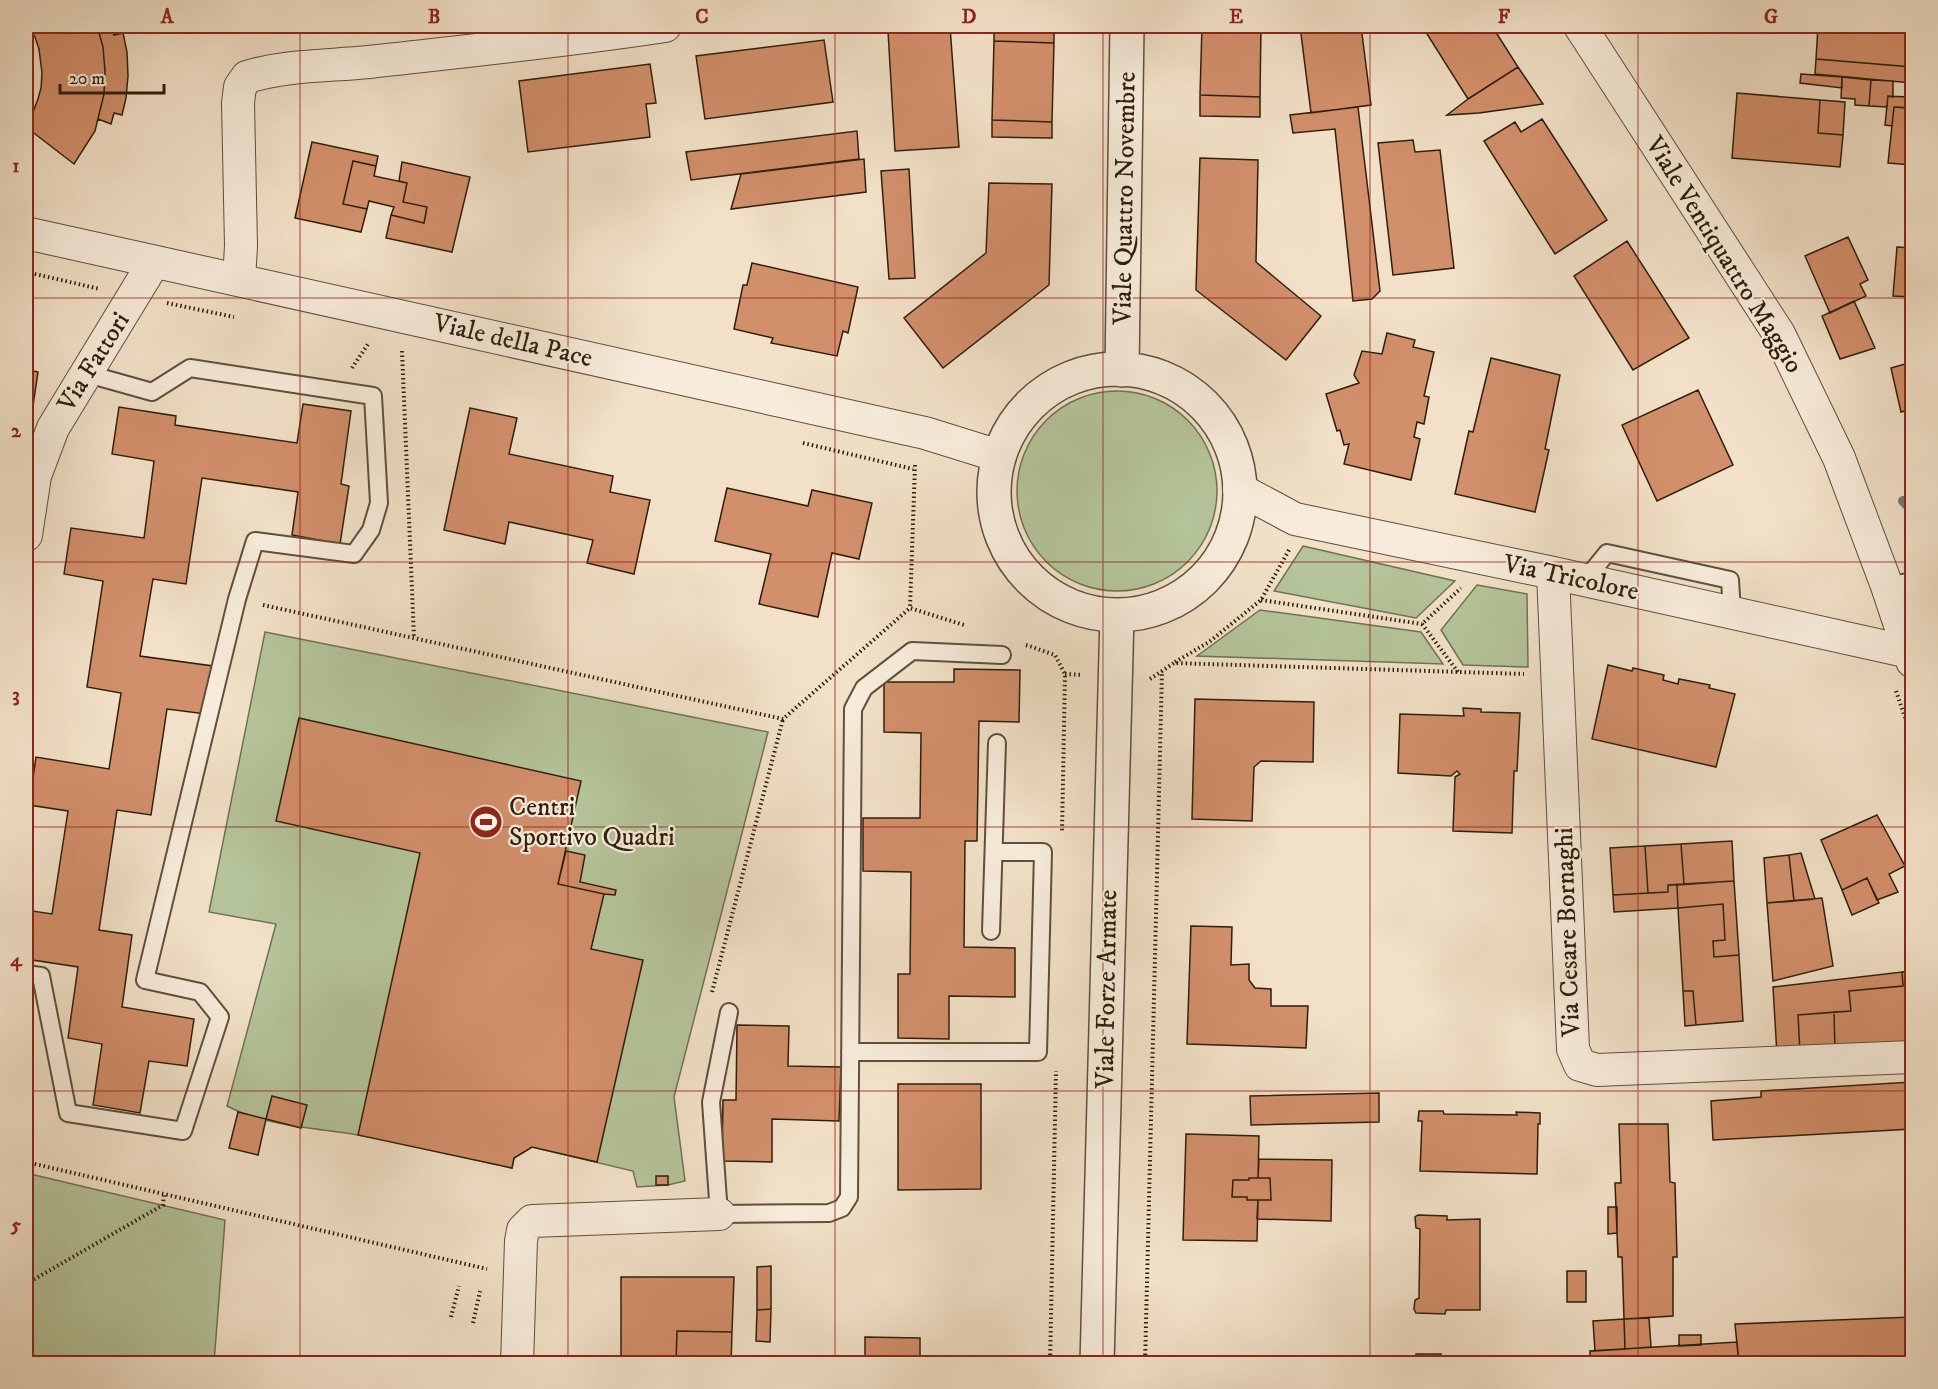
<svg xmlns="http://www.w3.org/2000/svg" width="1938" height="1389" viewBox="0 0 1938 1389" font-family="'IM FELL DW Pica',serif">
<rect width="100%" height="100%" fill="#f2e1c8"/>
<filter id="stains"><feTurbulence type="fractalNoise" baseFrequency=".00333" numOctaves="4"/><feColorMatrix values="0 0 0 0 .2 0 0 0 0 .09 0 0 0 0 .02 0 0 0 .5 -.17"/></filter>
<radialGradient id="worn" r=".72"><stop offset=".6" stop-color="#630" stop-opacity="0"/><stop offset="1" stop-color="#630" stop-opacity=".3"/></radialGradient>
<!-- green -->
<path fill="#b5c49a" stroke="#717253" stroke-width="1.5" d="M1017 491a100 100 0 1 1 200 0a100 100 0 1 1-200 0Z
M1303,546L1455,581L1416,618L1274,591Z
M1477,585L1527,594L1528,667L1463,665L1441,630Z
M1260,610L1421,632L1443,664L1197,656Z
M265,632L768,732L674,1097L685,1181L668,1185L637,1187L633,1171L532,1147L514,1158L512,1168C461,1157 409,1144 358,1135C316,1128 265,1126 227,1106L276,924L209,912Z
M26,1173L225,1220L214,1363H26Z"/>
<g fill="none" stroke-linecap="round" stroke-linejoin="round">
<!-- stream -->
<path stroke="#727d78" stroke-width="10" d="M1903,501L1912,510"/>
</g>
<!-- building -->
<path fill="#d28f6b" stroke="#2d1f0c" stroke-width="1.5" d="M28,26H97L103,47L105,71L104,94L95,131L74,164L26,127V122L33,112L38,99L41,88L42,73L39,49L35,37Z
M97,26H111L114,35L123,33L127,52L128,76L126,98L122,115L114,113L111,124L98,119L104,94L105,71L103,47Z
M994,26H1054V43L994,41Z
M1202,26H1261L1260,97L1200,95Z
M1300,26H1361L1371,105L1311,113Z
M1422,26H1492L1518,67L1468,99Z
M1818,26H1912V67L1816,59Z
M950,27L959,147L895,151L888,31Z
M824,40L833,102L705,119L696,56Z
M994,41L1054,43L1052,122L992,120Z
M1816,59L1912,67V83L1815,74Z
M650,64L656,103L646,104L650,137L528,152L519,81Z
M1518,67L1543,104L1479,113L1447,115L1468,99Z
M1801,74L1842,77V88L1800,83Z
M1842,77L1871,80L1869,106L1855,105V99L1841,98Z
M1871,80L1893,81V97L1888,96L1887,107L1869,106Z
M1737,93L1820,100L1818,133L1843,135L1840,167L1732,158Z
M1200,95L1260,97V117L1200,116Z
M1888,96L1908,97L1907,108L1894,107L1892,126L1885,125Z
M1820,100L1845,102L1843,135L1818,133Z
M1358,107L1380,291L1372,299L1353,301L1335,129L1293,133L1290,115Z
M1894,107L1912,108V165L1888,163Z
M1542,119L1607,220L1555,254L1484,141L1515,122L1521,132Z
M992,120L1052,122V138L992,137Z
M857,131L859,159L691,180L686,152Z
M1413,140L1415,152L1440,150L1454,268L1393,275L1378,143Z
M312,142L378,156L376,166L353,161L343,204L367,209L361,232L295,218Z
M1200,158L1258,160L1256,262L1321,316L1286,360L1196,290Z
M864,159L866,192L731,209L741,174Z
M353,161L376,166L374,176L407,183L403,202L427,207L424,223L391,215L394,207L369,201L367,209L343,204Z
M402,162L470,177L452,252L386,238L391,215L424,223L427,207L403,202L407,183L399,181Z
M909,169L915,278L889,279L881,171Z
M989,183L1052,184L1049,285L943,368L904,318L986,253Z
M1848,237L1868,280L1860,284L1866,296L1830,313L1805,256Z
M1627,241L1689,338L1633,370L1574,276Z
M1897,247L1912,248V297L1893,296Z
M752,263L858,287L848,333L843,331L837,356L771,343L773,338L734,329L743,285H747Z
M1854,301L1875,348L1840,359L1822,316Z
M1387,333L1415,340L1413,347L1434,352L1424,396L1429,397L1424,424L1417,422L1414,437L1420,439L1411,480L1344,464L1349,444L1344,445L1340,430L1337,431L1326,394L1359,383L1354,375L1362,351L1382,354Z
M1491,358L1560,375L1545,449L1549,450L1535,512L1455,494L1469,431L1473,432Z
M1912,362V409L1901,412L1891,368Z
M26,369L38,372L26,453Z
M1698,390L1733,465L1657,501L1622,425Z
M303,404L351,411L341,484L349,486L340,544L292,535L298,492L202,478L186,584L153,579L140,656L213,666L206,714L167,709L151,815L117,810L99,930L132,935L122,1007L194,1019L187,1066L149,1061L140,1113L93,1105L102,1044L68,1038L78,967L26,959V910L52,914L68,811L29,805L36,757L109,769L121,693L87,687L103,581L64,574L71,528L144,538L154,461L112,454L119,407L176,416L175,425L297,443Z
M470,408L517,418L509,454L613,476L610,492L650,500L634,574L587,563L593,540L509,522L505,544L444,530Z
M727,488L808,506L812,490L872,503L859,559L832,553L818,617L759,604L771,554L715,541Z
M1608,665L1632,671L1633,668L1664,675L1663,680L1678,684L1679,679L1710,685L1709,688L1735,694L1716,767L1592,739Z
M954,669L1020,670L1019,722L979,721L977,841H965L964,947L1015,948V997L949,996V1039L898,1038V974H910L911,872L863,871V818H920L921,733L884,732V682H954Z
M1195,699L1314,702L1313,762L1261,761L1254,767L1252,821L1192,819Z
M1463,708L1481,709V712L1520,713L1517,771H1514L1512,833L1453,831L1455,777L1460,774L1457,771L1451,776L1398,773L1400,714L1464,716Z
M299,718L581,781L558,884L604,894L591,949L643,960L597,1162L532,1147L514,1158L512,1168L358,1135L420,853L276,821Z
M1877,815L1905,866L1889,874L1898,892L1877,900L1867,878L1842,890L1821,840Z
M1732,841L1734,881L1684,884L1681,844Z
M1681,844L1684,884L1668,885V892L1648,893L1645,846Z
M1645,846L1648,893L1613,895L1610,848Z
M566,851L585,855L580,882L616,890L615,895L604,894L558,884Z
M1801,853L1815,899L1794,901L1789,855Z
M1789,855L1794,901L1767,903L1764,858Z
M1867,878L1879,903L1852,915L1842,890Z
M1734,881L1739,955L1714,957L1713,941L1725,940L1723,904L1678,908L1677,885Z
M1668,885H1677L1678,908L1614,912L1613,895L1668,892Z
M1822,898L1833,966L1773,981L1767,903Z
M1723,904L1725,940L1713,941L1714,957L1739,955L1743,1021L1696,1025L1693,991H1683L1678,908Z
M1191,926L1232,927L1231,965L1249,964V980L1255,988L1271,989V1006H1308L1306,1048L1187,1044Z
M1912,971V1045L1835,1051L1834,1012L1851,1011L1849,991L1903,986L1902,972Z
M1902,972L1903,986L1849,991L1851,1011L1798,1015L1800,1053L1777,1055L1773,987Z
M1683,991H1693L1696,1025L1685,1026Z
M1834,1012L1835,1051L1800,1053L1798,1015Z
M737,1025L789,1026L788,1066L841,1067L839,1121L772,1119V1162L722,1161L723,1100H736Z
M1912,1082V1129L1713,1140L1711,1101L1761,1097V1091Z
M898,1084H981V1189L898,1190Z
M1379,1093V1122L1251,1125L1250,1096Z
M272,1096L307,1105L301,1128L266,1119Z
M1419,1111H1443L1444,1114L1517,1115L1516,1112L1540,1113V1124H1538L1537,1174L1420,1171L1422,1121H1418Z
M238,1112L266,1119L258,1155L229,1148Z
M1619,1124H1668L1670,1182L1675,1183L1677,1257H1673V1316L1624,1319L1622,1257H1618L1615,1183H1621Z
M1186,1134L1259,1136L1258,1178H1249V1180H1233L1232,1197H1247V1200H1258L1257,1241L1183,1240Z
M1259,1159L1332,1160L1331,1221L1257,1219L1258,1200H1271L1270,1178H1258Z
M656,1176H668V1185H656Z
M1249,1178H1270L1271,1200H1247V1197H1232L1233,1180H1249Z
M1608,1207H1617V1233L1608,1234Z
M1418,1215L1447,1216V1220L1480,1219V1310H1446L1445,1314L1416,1313L1414,1309L1415,1300L1419,1298L1420,1229L1416,1228L1415,1217Z
M771,1266V1309L757,1310V1267Z
M1567,1271H1586V1302H1567Z
M621,1277H734L732,1332L677,1331L676,1364H621Z
M771,1309L770,1342L756,1341L757,1310Z
M1912,1317V1364H1739L1735,1324Z
M1649,1318L1651,1347L1625,1349L1624,1319Z
M1624,1319L1625,1349L1595,1351L1593,1321Z
M677,1331L732,1332L731,1364H676Z
M1679,1335H1701V1345L1679,1346Z
M865,1337L920,1338V1364H865Z
M1737,1342L1739,1364H1590V1351Z
M1416,1354H1441V1358L1512,1359V1356L1536,1357V1364H1414Z
M1245,1356H1308L1307,1364H1245Z"/>
<g fill="none" stroke-linecap="round" stroke-linejoin="round">
<!-- service casing -->
<g stroke="#5e503b" stroke-width="20">
<path id="service" d="M1585,580L1607,553L1730,580L1732,612
M1887,586L1912,581
M991,931L997,743
M26,974L41,976L68,1113L183,1131L220,1017L200,992L145,980L237,599L255,541L354,554L371,530L379,503L373,396L190,368L152,392L88,374
M729,1012L711,1102L719,1214L829,1213L842,1208L849,1197L853,709L864,688L912,651L1002,655
M850,1052H1038L1043,852H994"/>
</g>
<!-- minor casing -->
<g stroke="#5e503b" stroke-width="34">
<path id="minor" d="M1580,26L1779,334L1839,458L1887,586L1912,661
M26,233L925,433L999,456
M239,280L241,246L238,103L240,87L247,77C284,65 330,66 369,62C468,51 567,41 665,26
M1239,489L1295,519L1553,573L1909,652
M26,535L35,476L53,428L154,262
M1553,573L1573,1049L1580,1065L1597,1070L1912,1057
M517,1364L521,1241L523,1230L532,1221L719,1214"/>
</g>
<!-- tertiary casing -->
<g stroke="#5e503b" stroke-width="36">
<path id="tertiary" d="M994 492a123 123 0 1 1 246 0a123 123 0 1 1-246 0Z
M1122,370L1127,26
M1097,1364L1117,615"/>
</g>
<!-- path -->
<path stroke="#2d1f0c" stroke-width="4" stroke-dasharray="1.5 3" stroke-linecap="butt" d="M26,272L100,289
M167,303L234,317
M402,351L414,638
M352,368L368,344
M803,443L913,469
M915,465L910,608L964,625
M1261,600L1422,624
M263,605L783,719L910,608
M1026,645L1055,655L1065,674L1062,833
M1175,662L1209,642L1261,600L1289,550
M1458,672L1422,624L1461,588
M1065,674L1083,675
M1150,679L1174,663L1524,674
M1896,691L1912,738
M712,992L783,719
M26,1162L487,1269
M26,1284L163,1205L164,1194
M451,1317L459,1286
M473,1323L480,1291
M1050,1364L1056,1071
M1145,1364L1162,671"/>
<!-- service -->
<use href="#service" stroke="#f7ecdb" stroke-width="16"/>
<!-- minor -->
<use href="#minor" stroke="#f7ecdb" stroke-width="32"/>
<!-- tertiary -->
<use href="#tertiary" stroke="#f7ecdb" stroke-width="33"/>
</g>
<!-- grid -->
<path fill="none" stroke="#8f2418" stroke-width="1.5" stroke-opacity="0.55" d="M300,26V1364M568,26V1364M835,26V1364M1103,26V1364M1370,26V1364M1638,26V1364M26,298H1912M26,562H1912M26,827H1912M26,1091H1912"/>
<!-- icons -->
<defs>
<g id="stadium-disc" transform="scale(1.725)"><circle r="9.5" fill="#8f2418" stroke="#f7ecdb"/><path d="M0-5a6.5 5 0 1 0 0 10a6.5 5 0 1 0 0-10ZM-3.5-1.8h7v3.6h-7Z" fill="#fff"/></g>
</defs>
<g fill-rule="evenodd">
<use href="#stadium-disc" x="486" y="822"/>
</g>
<g text-anchor="middle" dominant-baseline="central" stroke-width="4.5" stroke-linejoin="round" paint-order="stroke">
<!-- street labels -->
<g font-size="26" fill="#2d1f0c" stroke="#f7ecdb">
<text transform="translate(1125 198) rotate(-89)">Viale Quattro Novembre</text>
<text transform="translate(1724 255) rotate(58)">Viale Ventiquattro Maggio</text>
<text transform="translate(513 341) rotate(13)">Viale della Pace</text>
<text transform="translate(94 362) rotate(-58)">Via Fattori</text>
<text transform="translate(1571 578) rotate(12)">Via Tricolore</text>
<text transform="translate(1568 932) rotate(-92)">Via Cesare Bornaghi</text>
<text transform="translate(1107 989) rotate(-89)">Viale Forze Armate</text>
</g>
<!-- poi labels -->
<g font-size="26" fill="#2d1f0c" stroke="#f7ecdb" text-anchor="start">
<text x="509" y="807">Centri<tspan x="509" dy="30">Sportivo Quadri</tspan></text>
</g>
</g>
<!-- margin -->
<rect width="1938" height="1389" fill="none" stroke="#f2e1c8" stroke-width="66"/>
<!-- scale -->
<path d="M60 84v9h104v-9" fill="none" stroke="#2d1f0c" stroke-width="3"/>
<text x="69" y="84" font-size="18" fill="#2d1f0c" stroke="#f7ecdb" stroke-width="4.5" paint-order="stroke">20 m</text>
<rect x="33" y="33" width="1872" height="1323" fill="none" stroke="#8f2418" stroke-width="2"/>
<g font-size="20" text-anchor="middle" font-weight="bold" fill="#8f2418">
<text x="167" y="23">A</text>
<text x="434" y="23">B</text>
<text x="702" y="23">C</text>
<text x="969" y="23">D</text>
<text x="1236" y="23">E</text>
<text x="1504" y="23">F</text>
<text x="1771" y="23">G</text>
<text x="16" y="172">1</text>
<text x="16" y="437">2</text>
<text x="16" y="701">3</text>
<text x="16" y="966">4</text>
<text x="16" y="1231">5</text>
</g>
<rect width="100%" height="100%" filter="url(#stains)"/>
<rect width="100%" height="100%" fill="url(#worn)"/>
</svg>
